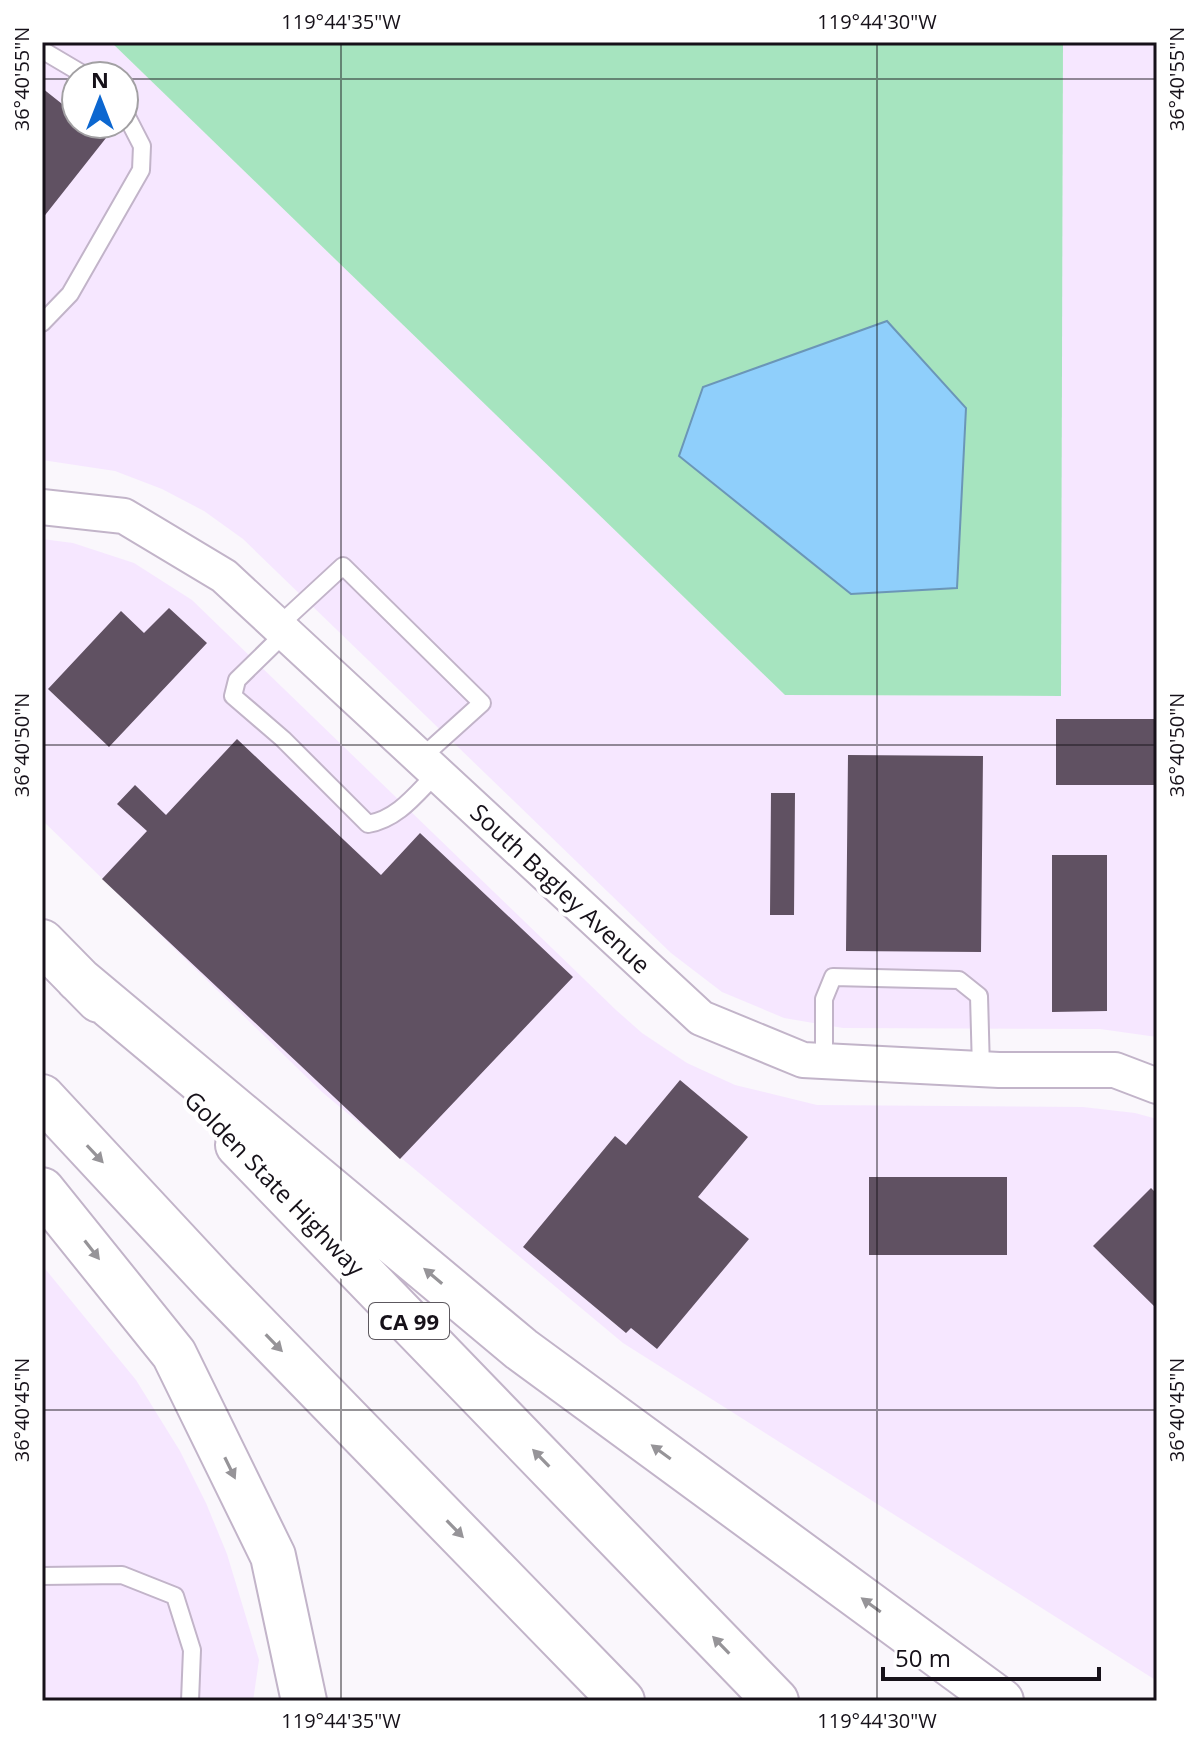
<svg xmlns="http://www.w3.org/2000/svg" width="1199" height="1743" viewBox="0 0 1199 1743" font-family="'Open Sans',sans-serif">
<rect width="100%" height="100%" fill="#faf7fc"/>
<!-- built -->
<path fill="#f6e7ff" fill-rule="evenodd" d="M42,42H111L785,695L1061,696L1063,42H1157V1037L1100,1029L843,1028L784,1018L722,992L671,953L243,539L204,511L162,489L115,471L42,460ZM76,76H124V124H76Z
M42,539L73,543L134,563L192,600L616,1010L642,1033L687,1063L735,1085L817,1105L1083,1107L1135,1113L1157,1119V1681L623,1343L322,1092L42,820Z
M42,1265L136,1380L180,1451L206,1503L227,1554L259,1660L253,1701H42Z"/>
<!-- green -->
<path fill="#a6e4bf" d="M111,42H1063L1061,696L785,695Z"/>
<!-- water -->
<path fill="#8fcffb" stroke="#6b96b7" stroke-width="2" d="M887,321L966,408L957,588L851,594L679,456L703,387Z"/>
<!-- building -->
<path fill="#605162" d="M42,88L76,115V124H88L106,138L42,219Z
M169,608L207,643L109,747L48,689L121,611L144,633Z
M1056,719H1157V785H1056Z
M237,739L381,875L420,833L573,977L400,1159L102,879L147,831L117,804L135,785L166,815Z
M848,755L983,756L981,952L846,951Z
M771,793H795L794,915H770Z
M1052,855H1107V1011L1052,1012Z
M680,1080L748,1137L698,1197L749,1239L657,1349L631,1328L626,1333L523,1247L615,1136L626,1145Z
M869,1177H1007V1255H869Z
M1151,1188L1157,1194V1309L1093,1246Z"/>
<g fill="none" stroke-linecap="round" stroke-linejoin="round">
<!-- service casing -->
<g stroke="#c2b4c9" stroke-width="20">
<path id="service" d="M42,50L86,76
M42,323L70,294L141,170L142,146L124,111
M278,626L343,566L482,703L421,758
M285,633L237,680L233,696L283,739L368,824C398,819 416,794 437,773
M824,1062V999L833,977L959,980L979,996L981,1069
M42,1576L122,1575L175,1596L192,1650L190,1701"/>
</g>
<!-- minor casing -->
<g stroke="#c2b4c9" stroke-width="38">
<path id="minor" d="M42,507L124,516L224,576L701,1018L803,1060L999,1070H1115L1157,1086"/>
</g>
<!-- motorway casing -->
<g stroke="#c2b4c9" stroke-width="48">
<path id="motorway" d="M42,942L99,1000
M78,979L521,1349L1001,1701
M42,1097L216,1284L622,1701
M238,1145L776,1701
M42,1190L174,1354L273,1556L304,1701"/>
</g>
<!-- service -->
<use href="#service" stroke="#fff" stroke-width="16"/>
<!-- minor -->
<use href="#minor" stroke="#fff" stroke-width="34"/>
<!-- motorway -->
<use href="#motorway" stroke="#fff" stroke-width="44"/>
</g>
<!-- one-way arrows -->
<defs><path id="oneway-solid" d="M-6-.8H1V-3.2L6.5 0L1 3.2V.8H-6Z" transform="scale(2)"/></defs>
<g fill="#969498">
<use href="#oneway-solid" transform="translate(95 1154) rotate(47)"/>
<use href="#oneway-solid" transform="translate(92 1250) rotate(52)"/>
<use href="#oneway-solid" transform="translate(433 1276) rotate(-140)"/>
<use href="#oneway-solid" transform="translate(274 1343) rotate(46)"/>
<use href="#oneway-solid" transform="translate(661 1452) rotate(-144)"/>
<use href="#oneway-solid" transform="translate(541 1458) rotate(-134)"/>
<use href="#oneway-solid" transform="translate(230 1468) rotate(64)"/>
<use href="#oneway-solid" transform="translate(455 1529) rotate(46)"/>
<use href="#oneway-solid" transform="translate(871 1605) rotate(-144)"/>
<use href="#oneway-solid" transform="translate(721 1645) rotate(-134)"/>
</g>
<!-- ticks -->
<path fill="none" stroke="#161119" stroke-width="2" stroke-opacity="0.45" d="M341,42V1701M877,42V1701M42,79H76M124,79H1157M42,745H1157M42,1410H1157"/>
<g text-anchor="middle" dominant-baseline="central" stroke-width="8" stroke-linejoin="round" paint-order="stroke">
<!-- shield labels -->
<rect fill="#fff" stroke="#5c585e" stroke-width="2" x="369" y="1303" width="80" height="36" rx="6"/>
<g font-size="22" font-weight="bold" fill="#161119">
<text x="409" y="1321">CA 99</text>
</g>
<!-- street labels -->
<g font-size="24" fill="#161119" stroke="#fff">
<text transform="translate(561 888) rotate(43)">South Bagley Avenue</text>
<text transform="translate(275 1183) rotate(46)">Golden State Highway</text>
</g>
</g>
<!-- border -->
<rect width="1199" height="1743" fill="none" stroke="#ffffff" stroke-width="88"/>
<!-- north arrow -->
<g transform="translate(100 100)"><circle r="38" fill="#ffffff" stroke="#a2a0a3" stroke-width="2"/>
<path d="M0-6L14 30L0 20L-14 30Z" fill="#0c67d0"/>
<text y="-12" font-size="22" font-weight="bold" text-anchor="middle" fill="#161119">N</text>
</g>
<!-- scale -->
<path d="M883 1667v12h216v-12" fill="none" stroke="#161119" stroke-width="4"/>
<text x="895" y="1667" font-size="24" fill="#161119" stroke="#ffffff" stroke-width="6" paint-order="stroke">50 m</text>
<rect x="44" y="44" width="1111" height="1655" fill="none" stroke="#161119" stroke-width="3"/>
<g font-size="20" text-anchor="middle" fill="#161119">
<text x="341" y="29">119°44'35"W</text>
<text x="877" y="29">119°44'30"W</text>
<text transform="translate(22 79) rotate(-90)" y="7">36°40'55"N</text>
<text transform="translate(1177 79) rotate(-90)" y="7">36°40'55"N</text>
<text transform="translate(22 745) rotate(-90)" y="7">36°40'50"N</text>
<text transform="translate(1177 745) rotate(-90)" y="7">36°40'50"N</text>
<text transform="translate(22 1410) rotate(-90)" y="7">36°40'45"N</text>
<text transform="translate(1177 1410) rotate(-90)" y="7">36°40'45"N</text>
<text x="341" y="1728">119°44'35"W</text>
<text x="877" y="1728">119°44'30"W</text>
</g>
</svg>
